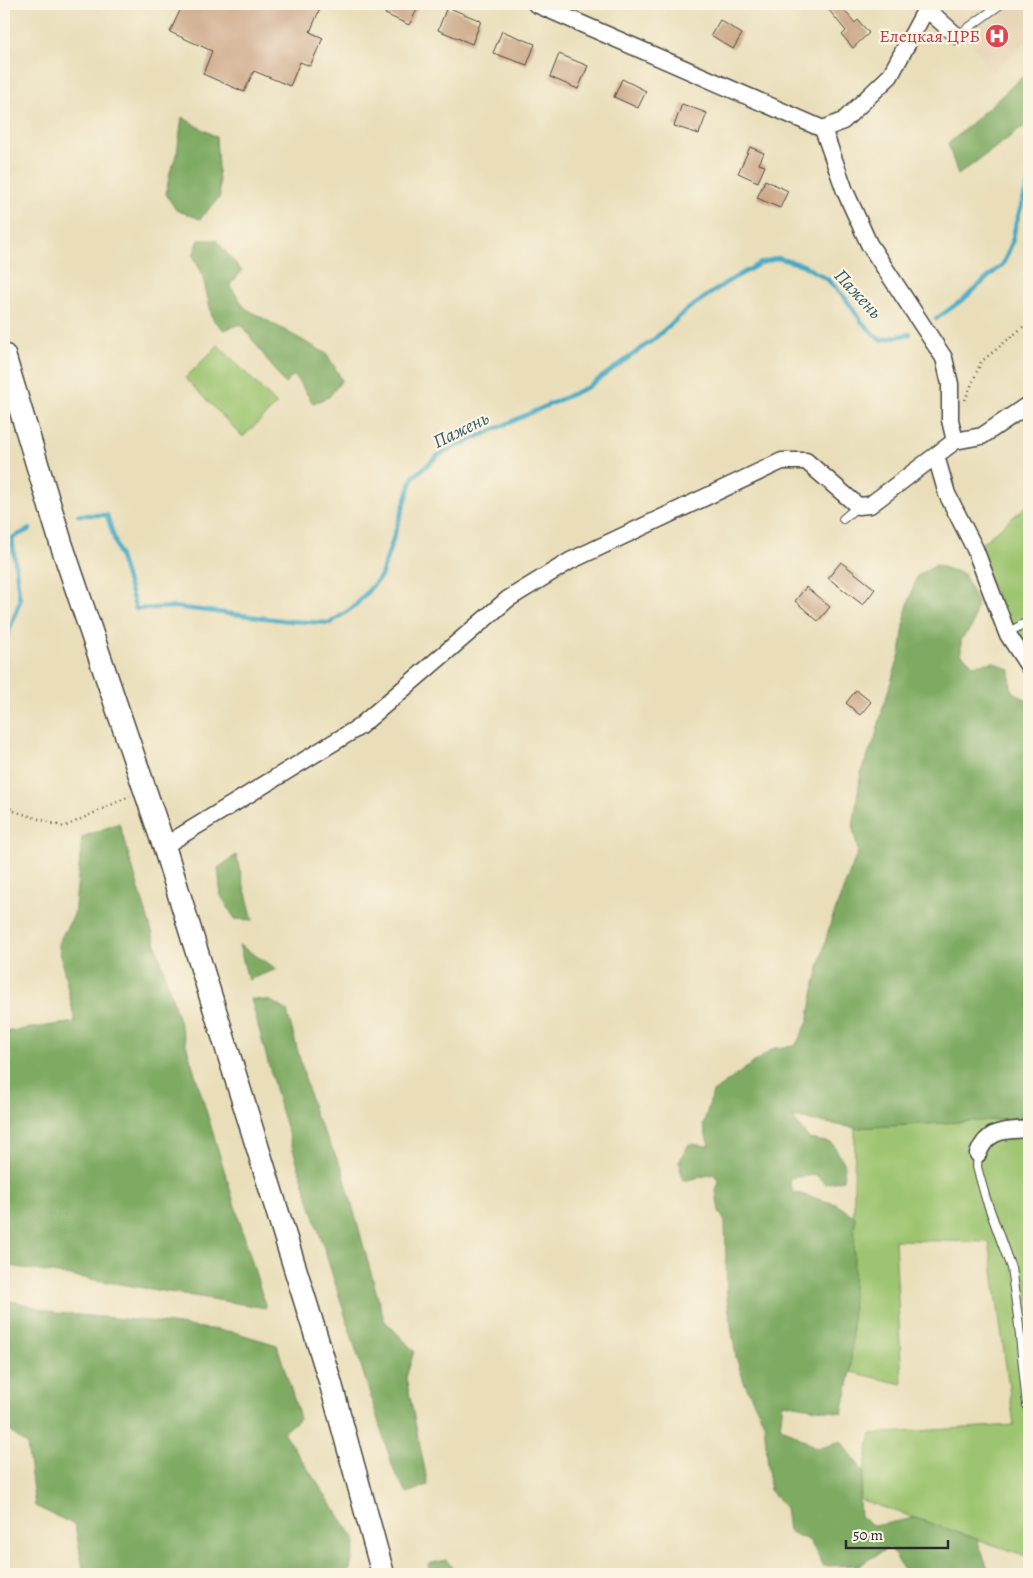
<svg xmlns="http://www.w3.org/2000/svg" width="1033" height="1578" viewBox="0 0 1033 1578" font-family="Alegreya,serif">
<rect width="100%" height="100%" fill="#fcf5e5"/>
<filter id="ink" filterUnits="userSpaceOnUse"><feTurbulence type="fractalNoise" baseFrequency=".02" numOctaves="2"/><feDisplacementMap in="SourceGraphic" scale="10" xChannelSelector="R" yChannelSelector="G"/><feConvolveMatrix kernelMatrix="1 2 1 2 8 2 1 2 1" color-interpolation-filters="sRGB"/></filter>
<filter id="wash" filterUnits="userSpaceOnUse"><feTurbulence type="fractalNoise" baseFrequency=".0096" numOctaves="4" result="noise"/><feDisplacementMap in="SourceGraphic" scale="20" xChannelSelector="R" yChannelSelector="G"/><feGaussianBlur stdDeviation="1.12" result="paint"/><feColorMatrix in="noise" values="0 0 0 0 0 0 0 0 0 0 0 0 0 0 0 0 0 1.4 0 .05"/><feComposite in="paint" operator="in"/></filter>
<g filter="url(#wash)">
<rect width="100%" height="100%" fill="#e9deb9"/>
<!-- built -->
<path fill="#e7d5b7" d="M935,4H1029V40L992,72L963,32Z"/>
<!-- green -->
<path fill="#9dc470" stroke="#64784e" d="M218,345L277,404L243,437L185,378Z
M1029,504V667L975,549Z
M1029,1118V1557L859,1499L871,1434L1014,1425L989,1242L895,1240L902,1384L851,1372L855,1128Z"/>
<!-- forest -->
<path fill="#7eaa62" stroke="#546a46" d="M1029,71V123L958,175L948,144Z
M182,117L216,137L220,197L200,219L176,210L166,194L170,172L177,153Z
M199,240H216L242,271L230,285L245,308L327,354L342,380L329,397L313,403L294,375L285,384L241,324L224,330L213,320L202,274L193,255Z
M936,565L964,574L977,603L972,627L961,639V653L973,665L994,662L1010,670L1011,690L1029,702V1118L855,1128L792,1117L809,1139L832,1143L845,1164L843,1180L825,1184L816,1175L789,1178L793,1192L836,1204L855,1217L851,1372L842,1413L783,1403L780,1426L817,1448L841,1441L864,1473L859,1499L860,1517L874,1526L915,1518L977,1539L987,1566L993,1574H906L890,1547L859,1565L823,1566L810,1541L788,1531L785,1508L770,1490L764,1422L744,1382L736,1357L727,1299L725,1222L719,1211L716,1191L719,1182L714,1174L683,1181L679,1162L689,1144L709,1146L703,1125L713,1092L774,1048L795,1046L808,1022L815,984L829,927L858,851L853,828L861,771L875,739L883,707L900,654L906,611L917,576Z
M119,823L266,1308L4,1265V1032L75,1022L58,943L74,915L82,837Z
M236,855L253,920L235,919L221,896L218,868Z
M239,945L277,969L248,980Z
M251,999L271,1001L287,1011L315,1115L342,1168L384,1320L414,1351L406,1378L428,1485L407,1493L394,1471L281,1111Z
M4,1301L17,1302L56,1313L147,1321L234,1332L277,1345L300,1418L283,1432L356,1541L349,1574H84L75,1525L35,1506L27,1445L4,1426Z
M446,1560L458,1574H430L428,1564Z"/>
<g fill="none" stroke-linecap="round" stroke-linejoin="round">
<!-- stream -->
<path stroke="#43a8c3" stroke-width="4.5" d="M936,319L965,298L1003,264L1012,243L1016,223L1029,181
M78,515H107L136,609L175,607L290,621L330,623L355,606L381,576L413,477L440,454L588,387L653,340L688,309L727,282L761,263L778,258L803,265L828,280L846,299L862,322L880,340L910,334
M4,640L6,639L20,601L12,538L30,529"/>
</g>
<g id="blocks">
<!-- building -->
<path fill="#caa484" d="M183,4H322L310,32L323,38L310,66L300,62L290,86L254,71L244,92L203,74L212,51L170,32Z
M390,4H420L409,25L385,14Z
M824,4H839L855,23L858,20L869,33L853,48L842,35L846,31Z
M447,7L481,21L472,44L438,30Z
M720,20L742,34L733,49L711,35Z
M502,31L535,44L527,65L493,53Z
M559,54L588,66L578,89L550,77Z
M622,79L646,91L638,108L614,97Z
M682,104L707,113L699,134L674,126Z
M750,147L764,153L759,164L765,166L758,182L738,173Z
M765,180L788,191L780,208L757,198Z
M841,562L875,589L863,605L828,578Z
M806,587L830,607L818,621L795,601Z
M856,690L871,702L860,715L846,703Z"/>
</g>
</g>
<g filter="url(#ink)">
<use href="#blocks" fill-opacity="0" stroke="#484640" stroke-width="1"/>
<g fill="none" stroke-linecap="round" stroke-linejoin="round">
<!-- lane casing -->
<g stroke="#484640" stroke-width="10">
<path id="lane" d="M957,36L1001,4
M843,519L858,506
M1007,633L1029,621
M978,1154L977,1167L986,1199L1011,1268L1018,1317L1027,1405L1029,1408"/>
</g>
<!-- street casing -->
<g stroke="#484640" stroke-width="19">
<path id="street" d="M536,4L823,129L843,121L890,76L926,9
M921,4L957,36
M823,129L845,191L869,244L944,358L950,384V420L955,441L982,436L1029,404
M936,456L947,494L975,549L1007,633L1029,667
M164,846L359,727L508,599L570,561L782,461H806L858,506L870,505L955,441
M978,1154C988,1128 1006,1131 1029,1129"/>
</g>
<!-- secondary casing -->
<g stroke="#484640" stroke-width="25">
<path id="secondary" d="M4,355L61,543L164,846L330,1381L383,1574"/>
</g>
<!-- path -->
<path stroke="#484640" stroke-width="2.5" stroke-dasharray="1 4" stroke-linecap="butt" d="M965,400L981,362L1029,322
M4,795L11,810L64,827L130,796"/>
<!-- lane -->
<use href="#lane" stroke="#fff" stroke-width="8"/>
<!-- street -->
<use href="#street" stroke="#fff" stroke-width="16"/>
<!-- secondary -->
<use href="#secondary" stroke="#fff" stroke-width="22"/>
</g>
</g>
<!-- icons -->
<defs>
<g id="hospital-disc" transform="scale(1.25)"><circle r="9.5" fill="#e0444e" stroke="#fcf5e5"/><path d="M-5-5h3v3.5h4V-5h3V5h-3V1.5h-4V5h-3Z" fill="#fff"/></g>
</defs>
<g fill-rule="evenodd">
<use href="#hospital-disc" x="997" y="36"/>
</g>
<g text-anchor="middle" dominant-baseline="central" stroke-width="4.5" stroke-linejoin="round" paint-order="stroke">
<!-- health labels -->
<g font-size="18" fill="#be3a42" stroke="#fcf5e5" text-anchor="end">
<text x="980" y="36">Елецкая ЦРБ</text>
</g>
<!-- water labels -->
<g font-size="19" font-style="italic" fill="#355d68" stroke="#fcf5e5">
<text transform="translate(858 294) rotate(47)">Пажень</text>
<text transform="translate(461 430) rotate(-26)">Пажень</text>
</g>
</g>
<!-- margin -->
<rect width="1033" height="1578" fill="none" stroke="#fcf5e5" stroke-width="20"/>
<!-- scale -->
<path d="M846 1540v8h102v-8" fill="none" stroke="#2b2b2b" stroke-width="2.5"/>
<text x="853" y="1540" font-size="15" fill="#2b2b2b" stroke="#fcf5e5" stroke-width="4" paint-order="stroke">50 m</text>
</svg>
